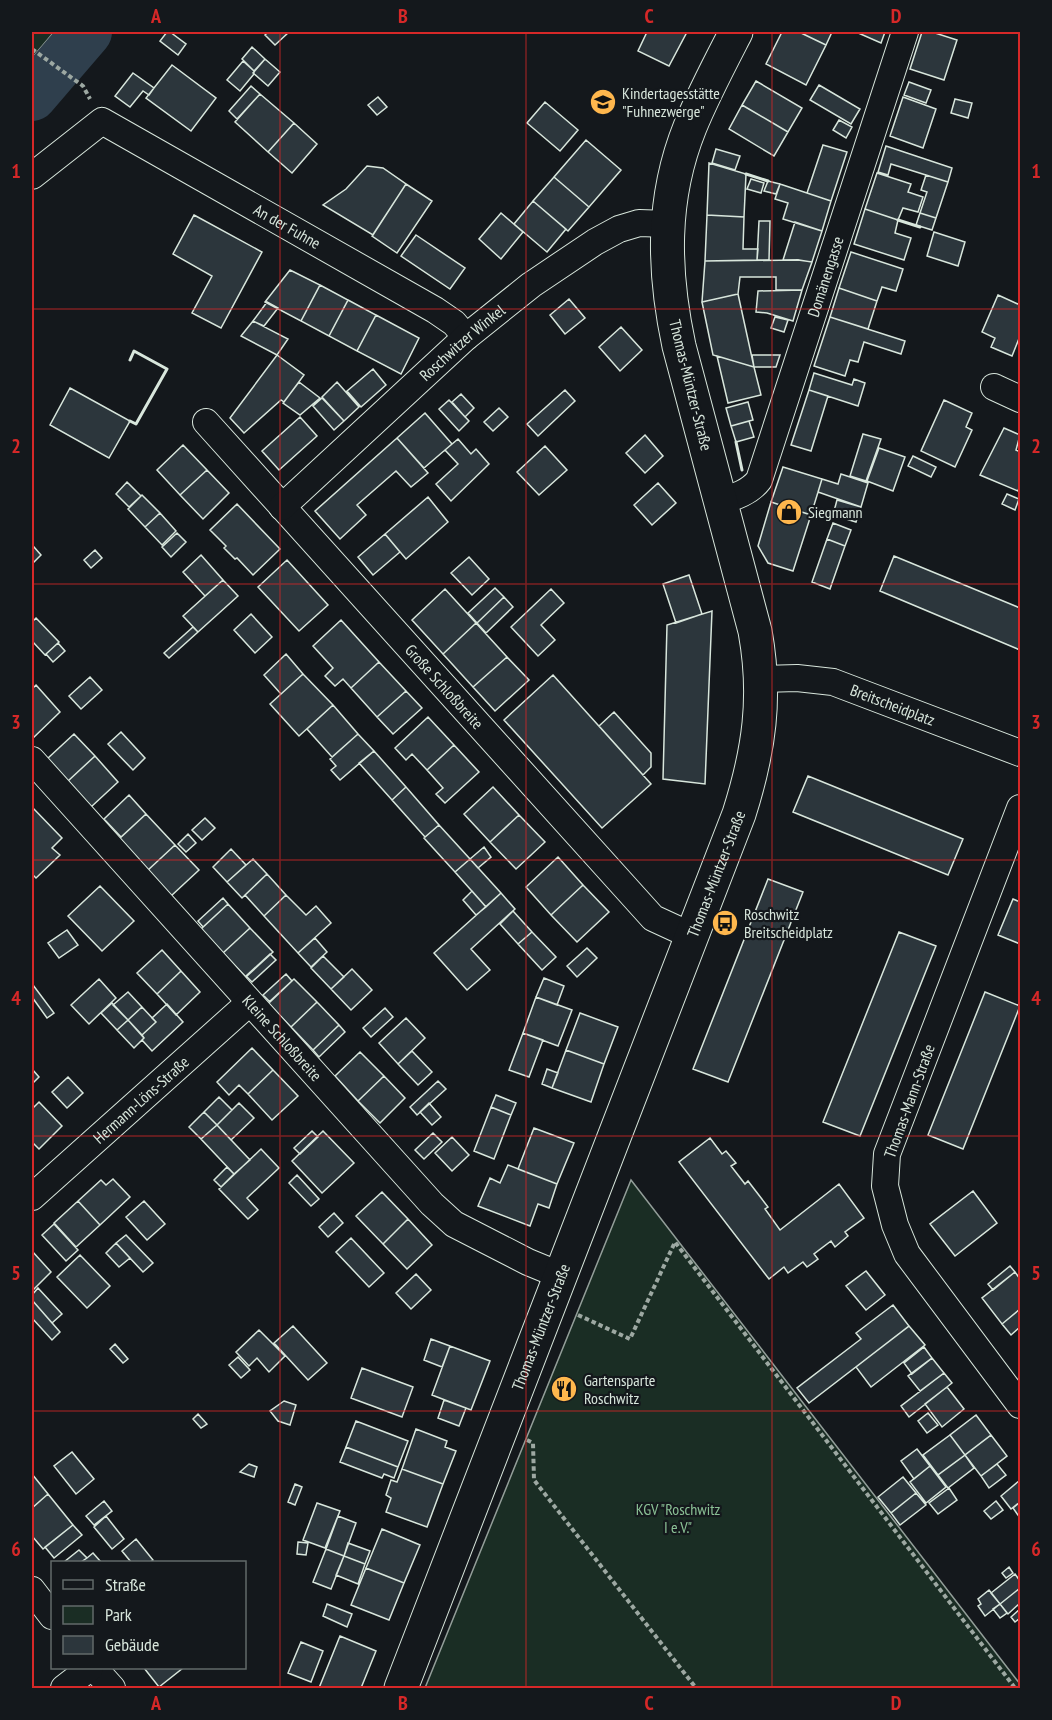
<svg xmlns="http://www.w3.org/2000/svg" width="1052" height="1720" viewBox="0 0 1052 1720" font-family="'PT Sans Narrow',sans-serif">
<rect width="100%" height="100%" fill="#14181c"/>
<!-- green -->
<path fill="#1a2d24" stroke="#939e99" stroke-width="1.5" d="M32,32H54L32,58Z
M631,1180L1020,1684V1688H425Z"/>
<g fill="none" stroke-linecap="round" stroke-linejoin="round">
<!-- river -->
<path stroke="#2f3f4d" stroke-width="50" d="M32,96L87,32"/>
</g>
<!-- building -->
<path fill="#2c363c" stroke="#d8e6dc" stroke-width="1.5" d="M167,32H170L186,44L178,55L160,41Z
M268,32H289L275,45L265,35Z
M647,32H687L669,66L638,51Z
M782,32H799L826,45L806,85L766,64Z
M799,32H832L826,45Z
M856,32H885L881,43Z
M922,32H932L957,40L944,80L910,69Z
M252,47L265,59L254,71L242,59Z
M265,59L280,72L268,86L253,73Z
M243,61L254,71V74L240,91L227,80Z
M172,65L216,98L191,131L146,98Z
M133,73L154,88L149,95L143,91L130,107L115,96Z
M756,81L802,108L788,132L742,105Z
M909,82L931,90L926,103L904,95Z
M819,85L860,109L851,124L810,100Z
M251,86L260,94L237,119L229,111Z
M260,94L294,123L268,152L235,122Z
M378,97L387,107L377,115L368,105Z
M903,97L936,109L923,148L890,136Z
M955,99L972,103L968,118L951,113Z
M545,102L578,130L560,151L527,123Z
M742,105L788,132L774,156L729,129Z
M839,120L852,127L846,138L833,130Z
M294,123L317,144L292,173L268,152Z
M586,140L621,170L589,207L554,177Z
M823,145L847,152L831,201L807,193Z
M886,146L952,168L948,182L891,164L888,175L878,172Z
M716,149L740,156L735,170L712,163Z
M709,163L746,174L744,217L707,215Z
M367,166L383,168L406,184L373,235L323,205L346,189Z
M877,173L911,184L908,192L923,197L918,212L903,208L898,220L865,209Z
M926,175L948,182L936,218L920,213L927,192L921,190Z
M554,177L589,207L568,231L533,201Z
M751,179L764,183L761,193L747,189Z
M768,181L780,184L776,194L764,191Z
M406,184L432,201L397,253L372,236Z
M780,184L831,201L822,231L783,219L788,203L775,199Z
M533,201L566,229L547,252L514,224Z
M865,209L898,220L895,233L911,238L904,260L854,244Z
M501,213L523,232L501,259L479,239Z
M920,213L936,218L932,230L916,225Z
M194,215L262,252L221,328L192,313L212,276L173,254Z
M707,215L744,217L743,249H758L757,260L705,261Z
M759,221H770L769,260H757Z
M795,222L822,231L812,262L798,260H783Z
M934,232L965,242L958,266L927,256Z
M416,235L465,268L450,289L401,256Z
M851,252L903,269L896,291L882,287L877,301L839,288Z
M799,260L812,262L802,290H776V277H740L738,294L702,302L705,261Z
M290,270L320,285L301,321L265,302Z
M320,285L348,300L329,336L301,321Z
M839,288L877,301L868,329L830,317Z
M802,290L793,321L767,313L756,312L758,291Z
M738,294L754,367L713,355L702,302Z
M998,295L1020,305V336L1012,356L991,347L995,338L982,332Z
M569,299L585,318L565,334L550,315Z
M348,300L376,315L357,351L329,336Z
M267,302L278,308L264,326L253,321Z
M376,315L419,338L401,374L357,351Z
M775,317L788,320L784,332L771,328Z
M830,317L905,341L901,354L864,342L858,362L850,360L845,376L814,366Z
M253,321L288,339L277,355L241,336Z
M621,327L642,350L620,371L599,347Z
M277,355L304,375L284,402L281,400L244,433L230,418Z
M752,355H780L776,367H754Z
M717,356L754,367L761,395L728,403Z
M373,369L386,385L361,407L347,391Z
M814,373L852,385L854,379L865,383L858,406L809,390Z
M299,382L320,398L300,415L283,403Z
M337,382L359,407L344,421L322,397Z
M70,388L130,421L109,458L50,425Z
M565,390L575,401L538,436L527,424Z
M809,390L828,396L811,451L791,445Z
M461,394L474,408L465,417L452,402Z
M322,398L344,421L334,430L313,406Z
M449,400L469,421L459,431L439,409Z
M944,400L972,413L966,427L972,430L955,467L921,451Z
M748,402L753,420L731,426L726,408Z
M499,408L508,417L493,431L484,422Z
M425,413L452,444L424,468L397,438Z
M300,417L317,436L279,470L262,451Z
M749,421L754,437L736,442L731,426Z
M1004,428L1020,435L1016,450L1020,452V485L1018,491L980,475Z
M863,434L881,439L866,481L850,476Z
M645,435L663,456L645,473L626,453Z
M397,438L428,473L411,487L396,471L357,505L366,515L340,539L315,511Z
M458,439L471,454L476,449L489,464L451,501L436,484L458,464L445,450Z
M183,445L207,470L180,495L157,470Z
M545,446L567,470L539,495L517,472Z
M879,448L905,457L893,491L867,481Z
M913,456L936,467L931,477L908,466Z
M783,467L822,479L811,515L771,502Z
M207,470L229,493L203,519L180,495Z
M841,474L868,483L861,507L818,492L822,479L838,484Z
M127,482L141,496L129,507L116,494Z
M658,483L676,503L652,525L634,505Z
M1007,494L1019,499L1015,510L1002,504Z
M142,495L160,513L145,527L128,509Z
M428,497L448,522L406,559L385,534Z
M837,500L861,507L856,522L833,515Z
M771,502L811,515L793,571L768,563L758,546Z
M237,504L280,549L253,575L237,558L235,559L224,548L226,546L210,530Z
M160,513L176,531L162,545L145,527Z
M833,523L851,530L845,546L827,539Z
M177,533L186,542L171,557L162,547Z
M385,534L400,552L373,575L358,557Z
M827,539L845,546L830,589L812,582Z
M34,547L41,555L32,564V550Z
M95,550L102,558L91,568L84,560Z
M201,555L223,580L205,596L183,572Z
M894,556L1020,608V650L880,591Z
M469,557L489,579L472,595L451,573Z
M287,560L328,605L299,631L258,587Z
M689,575L702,614L676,623L663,584Z
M223,580L238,596L198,632L183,616Z
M495,588L504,597L477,623L468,613Z
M445,589L476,623L443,654L412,620Z
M551,589L564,603L541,625L555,640L538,656L511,627Z
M504,597L513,607L486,633L477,623Z
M712,611L705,784L663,779L667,625Z
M251,614L272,637L255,653L234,630Z
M36,618L59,642L45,655L32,641V622Z
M341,620L379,662L351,688L343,679L335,686L325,676L333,668L313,646Z
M476,623L507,657L473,687L443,654Z
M193,627L198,632L169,658L164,653Z
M58,643L65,651L53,662L46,654Z
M286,654L303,674L281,694L264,675Z
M507,657L529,680L495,711L473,687Z
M379,662L406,691L377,717L351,688Z
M303,674L333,705L299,736L270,704Z
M553,675L651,784L602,828L504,720Z
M90,677L102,690L81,709L69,696Z
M36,685L60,712L32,739V689Z
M406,691L422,708L393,734L377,717Z
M333,705L358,734L332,757L307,729Z
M614,712L651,753V767L643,775L599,726Z
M428,717L454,745L427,770L412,754L406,760L395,748Z
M121,732L145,758L133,770L108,744Z
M74,734L95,756L68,781L47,759Z
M358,734L374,751L340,780L331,770L336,766L330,759Z
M454,745L479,772L445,803L436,794L443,788L427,770Z
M374,751L406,787L392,800L359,763Z
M95,756L118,782L91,807L68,781Z
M808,776L963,839L948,875L793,812Z
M406,787L439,825L425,837L392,800Z
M493,787L519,815L490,842L464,814Z
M129,795L146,814L121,837L104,819Z
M32,807L62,838L52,848L60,855L36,878L32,874Z
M146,814L175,845L147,871L118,840Z
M519,815L545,842L516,869L490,842Z
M205,818L215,828L202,840L192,830Z
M439,825L470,859L455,872L424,838Z
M188,834L196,843L186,852L178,844Z
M175,845L199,870L171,896L147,871Z
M484,847L491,857L478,868L470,859Z
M231,849L246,865L227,882L213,867Z
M558,857L583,885L551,915L526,887Z
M253,859L267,874L242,898L227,882Z
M470,859L501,893L486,907L455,872Z
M267,874L286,895L264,916L245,895Z
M768,879L803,892L728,1082L693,1069Z
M583,885L609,912L577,942L551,915Z
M100,886L134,921L102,951L68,916Z
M472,891L486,907L476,915L463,900Z
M501,893L515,909L471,949L490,970L467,990L434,953Z
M286,895L306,915L316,906L331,923L298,953L264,916Z
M223,898L228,904L203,927L198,921Z
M1013,899L1020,902V944L998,935Z
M228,904L250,928L223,953L201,929Z
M513,911L532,932L518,944L500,924Z
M250,928L273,952L246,977L223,953Z
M67,930L78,945L59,958L48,943Z
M532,932L556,957L542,970L518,944Z
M899,932L936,946L860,1136L823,1122Z
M315,938L327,952L311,967L298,953Z
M587,948L597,958L577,977L567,966Z
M162,950L181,971L157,994L137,973Z
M270,954L276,960L252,982L246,976Z
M323,956L344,977L331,989L311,968Z
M352,969L372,990L351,1010L331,989Z
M181,971L200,992L176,1015L157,994Z
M286,974L292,981L270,1002L263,995Z
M544,978L564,986L557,1005L536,997Z
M99,979L116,998L89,1024L71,1005Z
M294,979L317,1002L291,1027L268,1003Z
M33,985L54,1013L47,1018L32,997Z
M128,992L142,1007L128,1020L113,1005Z
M985,992L1020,1006L963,1149L928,1135Z
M536,997L572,1010L558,1046L523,1033Z
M317,1002L339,1025L313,1050L291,1027Z
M112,1003L128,1020L117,1030L101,1013Z
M167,1004L183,1022L152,1051L142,1040L144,1038L142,1035L156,1022L152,1018Z
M142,1007L156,1022L142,1035L128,1020Z
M385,1008L393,1017L371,1037L363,1028Z
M580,1013L618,1027L604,1064L566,1050Z
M406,1018L425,1038L398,1064L379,1043Z
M128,1020L144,1038L134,1048L117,1030Z
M339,1025L345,1032L319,1057L313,1050Z
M523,1033L543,1040L529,1077L509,1070Z
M252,1048L273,1070L248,1094L239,1085L229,1095L217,1082Z
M566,1050L604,1064L591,1102L552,1088Z
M412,1051L432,1072L418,1085L398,1064Z
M360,1052L384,1076L358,1101L335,1076Z
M32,1069L39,1077L32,1084Z
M547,1069L558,1073L552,1088L542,1084Z
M273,1070L298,1096L272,1120L248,1094Z
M384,1076L405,1098L380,1123L358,1101Z
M68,1077L83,1093L67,1108L52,1092Z
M438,1081L446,1089L417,1115L410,1107Z
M496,1095L516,1103L511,1115L491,1107Z
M219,1097L232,1110L217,1125L204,1112Z
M39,1102L62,1126L39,1149L32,1142V1109Z
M239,1103L254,1118L231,1140L217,1125Z
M429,1103L441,1117L432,1125L420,1112Z
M491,1107L511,1115L494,1159L474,1151Z
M204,1112L217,1125L201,1139L189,1127Z
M217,1125L250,1160L234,1174L201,1139Z
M534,1128L574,1143L557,1184L518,1169Z
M312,1131L318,1137L300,1154L294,1148Z
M323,1131L354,1163L322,1193L292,1161Z
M433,1133L442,1142L424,1159L415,1150Z
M452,1137L469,1155L452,1171L435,1153Z
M710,1138L722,1154L726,1151L736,1163L731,1166L745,1184L748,1181L768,1207L765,1209L780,1230L839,1184L864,1218L845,1232L848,1236L835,1247L831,1241L814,1254L818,1259L807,1267L803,1262L788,1273L784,1267L769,1279L679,1162Z
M261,1149L279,1168L247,1198L258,1210L248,1219L219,1189Z
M508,1165L557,1184L549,1208L538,1204L530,1226L478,1206L490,1178L500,1183Z
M227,1167L234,1174L221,1187L214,1180Z
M297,1175L319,1199L311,1206L289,1183Z
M113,1179L130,1197L100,1225L78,1201L101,1180L106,1185Z
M973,1191L997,1223L955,1256L930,1224Z
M382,1192L408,1219L383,1244L356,1216Z
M78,1201L100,1225L76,1247L54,1223Z
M144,1201L165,1224L147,1240L126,1217Z
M334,1213L343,1223L328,1237L319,1227Z
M408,1219L432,1245L407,1269L383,1244Z
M54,1224L78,1250L66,1261L42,1235Z
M126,1235L153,1263L143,1272L116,1243Z
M351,1238L384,1273L369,1287L336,1252Z
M116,1243L130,1258L119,1267L106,1253Z
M32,1251L51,1272L32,1291Z
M80,1255L110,1286L87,1308L57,1277Z
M1010,1266L1015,1272L993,1290L988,1284Z
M866,1271L885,1295L866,1310L846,1286Z
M1015,1272L1020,1279V1309L1002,1324L982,1298Z
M416,1274L431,1290L411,1309L396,1293Z
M38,1288L62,1314L52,1323L32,1300V1295Z
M32,1300L60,1332L52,1340L32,1318Z
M893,1305L909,1326L809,1403L797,1388L861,1339L856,1333Z
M1020,1309V1327L1011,1335L1002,1324Z
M293,1326L327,1363L308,1380L274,1343Z
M909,1326L925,1345L871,1387L856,1367Z
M259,1330L285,1356L269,1372L257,1358L249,1366L236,1352Z
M431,1339L450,1346L442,1367L424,1360Z
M115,1344L128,1359L123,1363L110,1349Z
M450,1346L490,1361L471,1410L432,1395Z
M924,1347L932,1358L912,1374L904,1363Z
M238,1357L250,1370L241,1378L229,1365Z
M932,1358L944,1373L920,1391L908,1376Z
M362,1368L413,1387L402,1417L351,1398Z
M944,1373L952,1383L909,1417L901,1406Z
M947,1387L964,1409L942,1427L925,1404Z
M444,1400L466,1408L459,1426L438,1418Z
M284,1401L296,1405L290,1425L278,1421L270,1411Z
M928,1413L938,1425L927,1433L918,1421Z
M198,1414L207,1424L201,1428L193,1419Z
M976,1415L991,1435L965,1455L950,1435Z
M356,1421L408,1441L398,1467L346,1447Z
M416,1429L447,1441L445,1447L456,1451L443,1484L402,1469Z
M950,1435L965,1455L938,1475L923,1455Z
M991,1435L1007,1456L981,1476L965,1455Z
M346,1447L398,1467L394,1478L384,1474L382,1478L340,1462Z
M917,1449L930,1466L914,1479L901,1461Z
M72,1452L94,1479L76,1494L54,1466Z
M965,1455L974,1468L948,1488L938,1475Z
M249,1464L257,1467L254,1477L240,1472Z
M997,1464L1006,1475L989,1488L981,1476Z
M930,1466L946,1487L926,1503L910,1482Z
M402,1469L443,1484L427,1527L386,1512L391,1498L386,1495L391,1480L397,1482Z
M32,1474L48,1494L32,1508Z
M903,1477L916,1493L891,1513L878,1497Z
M1020,1480V1502L1011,1509L1001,1496Z
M295,1484L302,1487L295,1505L288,1502Z
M949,1488L957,1500L938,1514L929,1503Z
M916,1493L926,1505L900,1525L891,1513Z
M48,1494L73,1525L43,1549L32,1536V1508Z
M104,1501L112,1511L94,1525L86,1516Z
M996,1501L1003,1510L991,1519L984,1511Z
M1020,1502V1518L1013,1508Z
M317,1503L340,1511L325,1548L303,1540Z
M106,1516L124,1539L112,1549L94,1527Z
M338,1516L356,1523L344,1556L326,1549Z
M73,1525L82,1535L54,1558L45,1547Z
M382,1529L420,1545L404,1583L366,1568Z
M136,1539L153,1560L150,1562H131L122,1551Z
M298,1542L308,1543L306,1555L297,1554Z
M348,1543L370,1551L365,1564L344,1556Z
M326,1549L344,1556L331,1589L313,1582Z
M79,1550L87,1558L81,1562H64Z
M93,1553L101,1562H81L87,1558Z
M344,1556L365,1564L358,1584L336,1575Z
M1009,1567L1013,1573L1006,1578L1002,1573Z
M366,1568L404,1583L389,1620L351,1605Z
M1015,1574L1020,1581V1588L1000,1604L991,1593Z
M1020,1588V1603L1008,1614L1000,1604Z
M989,1590L1000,1604L985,1616L978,1606L981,1604L978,1599Z
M327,1604L352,1614L347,1627L323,1616Z
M1000,1604L1007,1613L1000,1618L993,1609Z
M1020,1609V1618L1015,1622L1011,1617Z
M340,1636L376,1651L361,1688H319Z
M301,1642L323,1651L311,1682L288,1673Z
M144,1668H183L159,1687Z"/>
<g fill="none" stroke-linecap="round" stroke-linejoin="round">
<!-- street casing -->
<g stroke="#d8e6dc" stroke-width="28">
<g id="street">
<path id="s1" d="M32,176L102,121L435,310L454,323L466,337"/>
<path d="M994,387L1020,399"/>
<path id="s2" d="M206,422L653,918L692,936"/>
<path id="s3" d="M721,501C735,497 750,492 759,480L905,32"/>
<path id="s4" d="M282,507L466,337L531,285L595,242L619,229L639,223L668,224"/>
<path id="s5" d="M762,679L797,678L833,682L1020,753"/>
<path id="s6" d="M32,760L432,1204L454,1224L528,1262L562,1276"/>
<path d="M1020,808L887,1154L885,1186L895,1225L907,1254L1020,1405"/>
<path id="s7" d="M32,1197L249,1003"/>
<path d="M32,1590L52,1616"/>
<path d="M94,1668L112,1688"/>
<path d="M64,1688L90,1668"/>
</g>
</g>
<!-- secondary casing -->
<g stroke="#d8e6dc" stroke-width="35">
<g id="secondary">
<path id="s8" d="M401,1688L739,814C759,751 767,697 755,631L679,346C663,271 661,199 690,127C703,95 720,63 736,32"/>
</g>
</g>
<!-- path -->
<path stroke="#9da8a2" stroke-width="4" stroke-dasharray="4.5 3" stroke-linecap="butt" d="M32,49L83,86L90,99
M578,1315L630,1339L675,1242L1015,1688
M527,1440L533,1443L534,1480L696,1688"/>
<!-- street -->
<use href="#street" stroke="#14181c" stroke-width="26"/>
<!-- secondary -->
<use href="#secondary" stroke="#14181c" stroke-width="33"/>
<!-- wall -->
<path stroke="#d8e6dc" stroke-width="3" d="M746,174L768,181
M898,220L920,227
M130,421L136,424L167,369L134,351L130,360
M736,442L742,470"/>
</g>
<!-- grid -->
<path fill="none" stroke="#d62828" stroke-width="1.5" stroke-opacity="0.55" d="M280,32V1688M526,32V1688M772,32V1688M32,309H1020M32,584H1020M32,860H1020M32,1136H1020M32,1411H1020"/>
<!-- icons -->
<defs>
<g id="school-disc" transform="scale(1.35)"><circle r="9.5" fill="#ffb74d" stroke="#14181c"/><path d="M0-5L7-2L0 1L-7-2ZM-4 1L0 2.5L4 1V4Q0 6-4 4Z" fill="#111"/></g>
<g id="shop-disc" transform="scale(1.35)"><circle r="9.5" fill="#ffb74d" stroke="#14181c"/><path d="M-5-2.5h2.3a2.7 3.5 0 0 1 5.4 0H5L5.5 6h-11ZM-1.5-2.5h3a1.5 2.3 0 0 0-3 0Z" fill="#111"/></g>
<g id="bus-disc" transform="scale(1.35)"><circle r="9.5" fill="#ffb74d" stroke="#14181c"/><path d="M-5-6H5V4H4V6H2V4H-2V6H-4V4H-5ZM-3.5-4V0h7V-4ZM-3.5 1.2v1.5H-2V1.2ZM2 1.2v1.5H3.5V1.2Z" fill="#111"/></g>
<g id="restaurant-disc" transform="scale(1.35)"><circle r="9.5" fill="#ffb74d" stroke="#14181c"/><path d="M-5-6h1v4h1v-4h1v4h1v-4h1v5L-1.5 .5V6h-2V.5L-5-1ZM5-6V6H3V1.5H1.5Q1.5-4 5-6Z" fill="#111"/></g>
</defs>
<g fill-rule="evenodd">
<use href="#school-disc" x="603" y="102"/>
<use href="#shop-disc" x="789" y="512"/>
<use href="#bus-disc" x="725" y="923"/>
<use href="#restaurant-disc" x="564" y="1389"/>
</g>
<g text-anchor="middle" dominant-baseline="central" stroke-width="4.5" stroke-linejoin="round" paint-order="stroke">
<!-- poi labels -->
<g font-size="16" fill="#d8e6dc" stroke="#14181c" text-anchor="start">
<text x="622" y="93">Kindertagesstätte<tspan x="622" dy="18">"Fuhnezwerge"</tspan></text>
<text x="808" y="512">Siegmann</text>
<text x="744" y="914">Roschwitz<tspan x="744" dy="18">Breitscheidplatz</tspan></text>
<text x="584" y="1380">Gartensparte<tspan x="584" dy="18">Roschwitz</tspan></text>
</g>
<!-- street labels -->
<g font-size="16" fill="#d8e6dc" stroke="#14181c">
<text stroke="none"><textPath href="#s1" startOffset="302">An der Fuhne</textPath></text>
<text stroke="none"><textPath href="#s3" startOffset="258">Domänengasse</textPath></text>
<text stroke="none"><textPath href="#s4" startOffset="244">Roschwitzer Winkel</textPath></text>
<text transform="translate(691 385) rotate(76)">Thomas-Müntzer-Straße</text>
<text stroke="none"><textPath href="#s2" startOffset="356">Große Schloßbreite</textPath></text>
<text stroke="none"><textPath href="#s5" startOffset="135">Breitscheidplatz</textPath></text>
<text stroke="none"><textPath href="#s8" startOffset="873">Thomas-Müntzer-Straße</textPath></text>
<text stroke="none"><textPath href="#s6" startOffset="374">Kleine Schloßbreite</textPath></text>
<text stroke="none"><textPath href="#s7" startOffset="146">Hermann-Löns-Straße</textPath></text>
<text transform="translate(909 1101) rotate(-70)">Thomas-Mann-Straße</text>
<text stroke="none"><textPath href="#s8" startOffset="387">Thomas-Müntzer-Straße</textPath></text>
</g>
<!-- park labels -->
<g font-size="16" fill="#8ac095" stroke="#14181c">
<text x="678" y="1509">KGV "Roschwitz<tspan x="678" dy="18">I e.V."</tspan></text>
</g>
</g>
<!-- border -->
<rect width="1052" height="1720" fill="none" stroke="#14181c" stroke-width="66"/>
<!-- legend -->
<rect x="51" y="1561" width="195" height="108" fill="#14181c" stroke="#626a69" stroke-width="1.5"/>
<rect x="63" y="1580" width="30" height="9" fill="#14181c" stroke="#626a69" stroke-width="1.5"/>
<text x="105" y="1591" font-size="18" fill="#d8e6dc">Straße</text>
<rect x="63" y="1606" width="30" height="18" fill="#1a2d24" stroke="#626a69" stroke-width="1.5"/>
<text x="105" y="1621" font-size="18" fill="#d8e6dc">Park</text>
<rect x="63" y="1636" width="30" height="18" fill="#2c363c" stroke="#626a69" stroke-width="1.5"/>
<text x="105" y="1651" font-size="18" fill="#d8e6dc">Gebäude</text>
<rect x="33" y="33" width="986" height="1654" fill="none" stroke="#d62828" stroke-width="2"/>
<g font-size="20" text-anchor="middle" font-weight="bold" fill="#d62828">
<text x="156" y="23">A</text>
<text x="403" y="23">B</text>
<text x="649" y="23">C</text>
<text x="896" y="23">D</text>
<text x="16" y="178">1</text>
<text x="1036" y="178">1</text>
<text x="16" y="453">2</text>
<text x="1036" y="453">2</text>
<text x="16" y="729">3</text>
<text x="1036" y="729">3</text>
<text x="16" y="1005">4</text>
<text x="1036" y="1005">4</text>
<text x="16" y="1280">5</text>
<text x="1036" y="1280">5</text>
<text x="16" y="1556">6</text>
<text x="1036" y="1556">6</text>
<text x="156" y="1710">A</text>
<text x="403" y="1710">B</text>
<text x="649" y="1710">C</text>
<text x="896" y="1710">D</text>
</g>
</svg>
